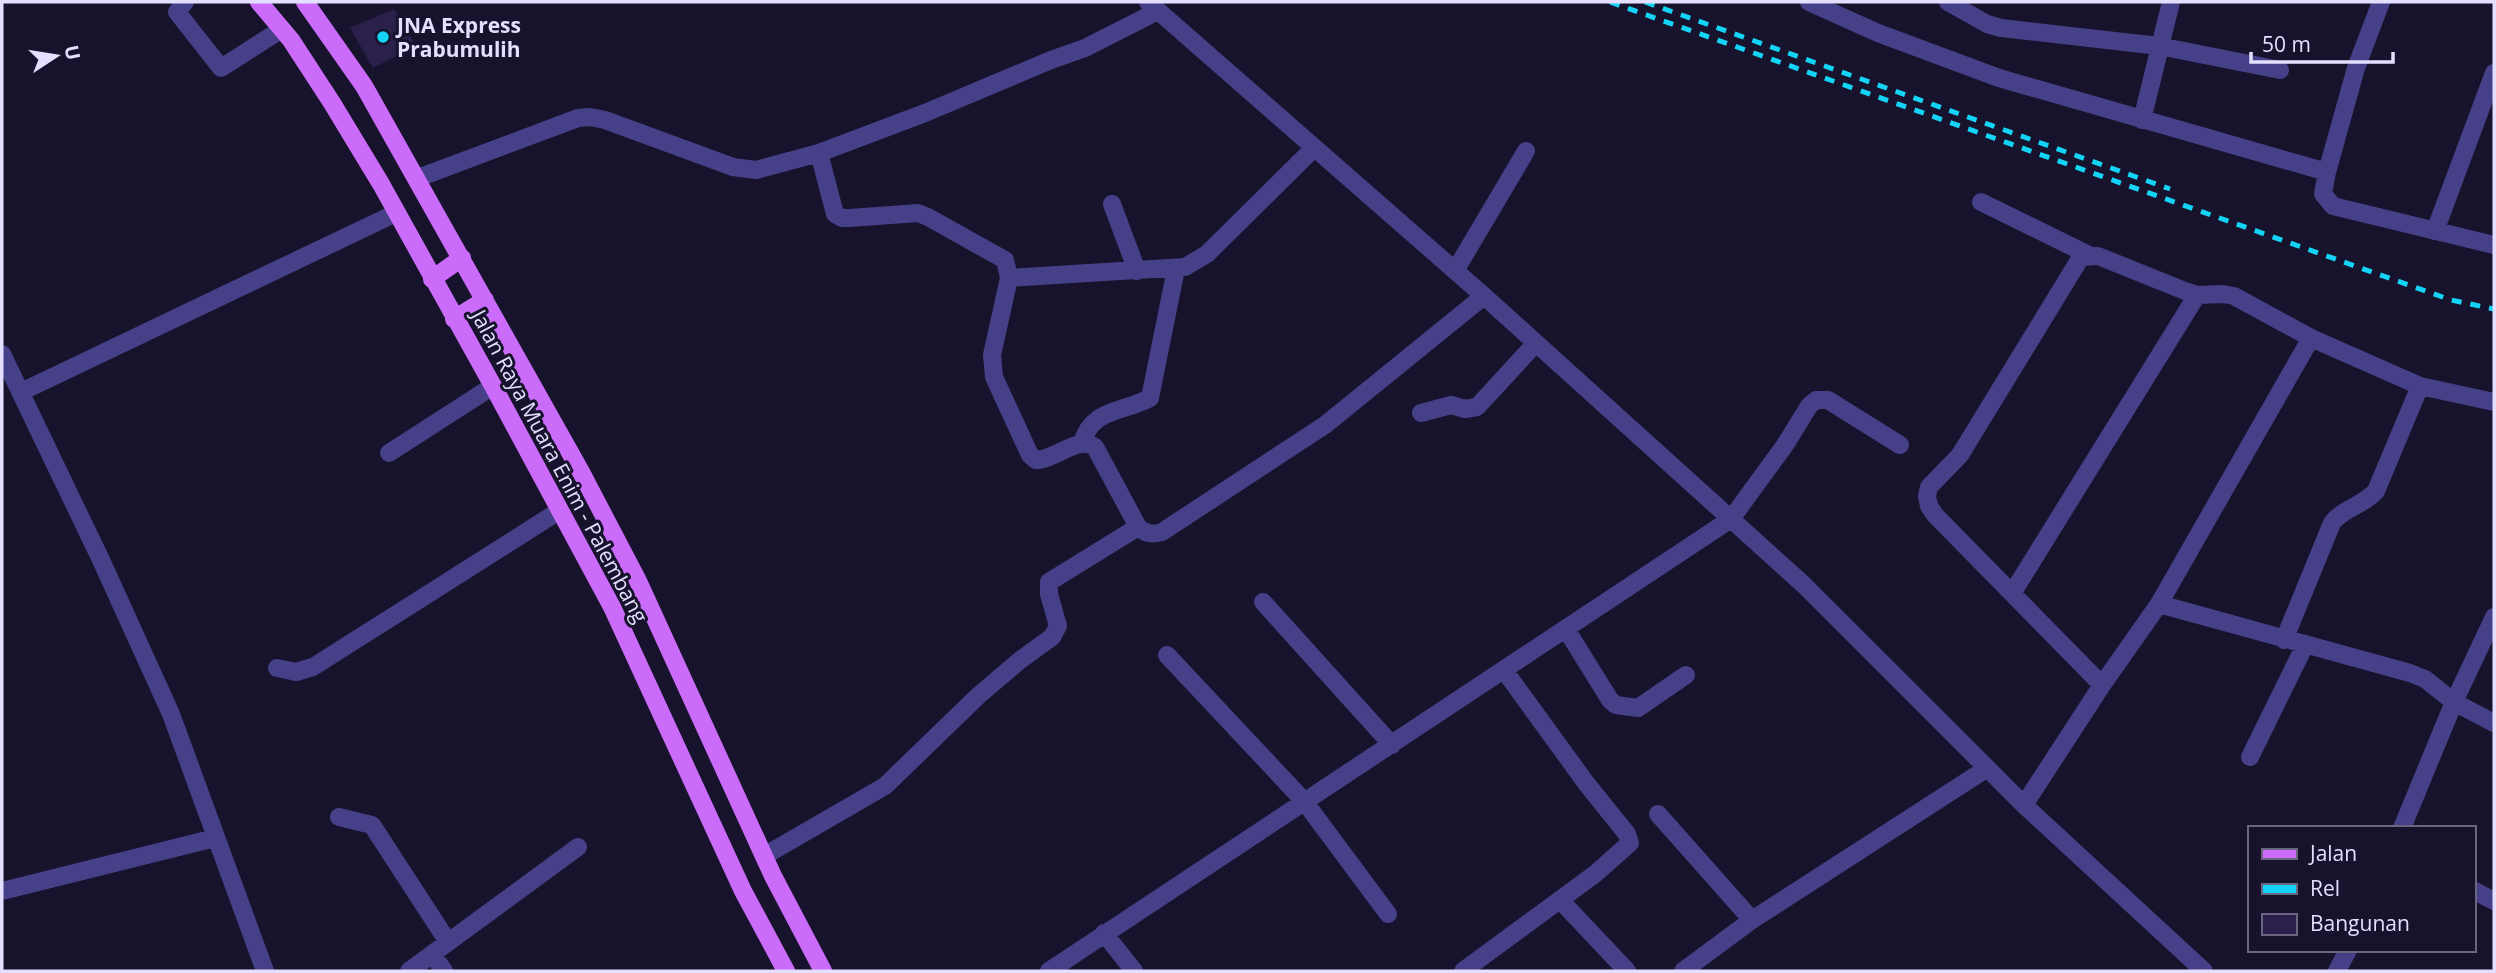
<svg xmlns="http://www.w3.org/2000/svg" width="2496" height="973" viewBox="0 0 2496 973" font-family="'Open Sans',sans-serif">
<rect width="100%" height="100%" fill="#18132c"/>
<!-- building -->
<path fill="#2b204c" d="M394,9L416,46L373,68L350,28Z"/>
<g fill="none" stroke-linecap="round" stroke-linejoin="round">
<!-- minor -->
<path stroke="#464089" stroke-width="18" d="M185,2L177,12L221,68L282,29
M1148,2L1484,296L1804,585L2024,805L2204,971
M1809,2L1878,33L1999,78L2327,172
M1948,2L1987,24L2001,28L2159,46L2280,70
M2381,2L2356,68L2327,172L2323,194L2333,206L2494,245
M2142,120L2171,2
M819,153L835,214L842,218H850L918,213L928,217L1005,260L1009,278L992,355L994,377L1030,455L1036,460C1055,460 1078,435 1095,447L1138,527C1146,534 1152,535 1162,532L1325,425L1484,296
M418,178L578,118L590,117L605,120L733,167L756,170L819,153L925,113L1051,60L1085,48L1158,11
M1981,202L2089,255
M1112,204L1137,271
M2435,231L2494,73
M1455,271L1526,151
M1009,278L1185,267L1207,254L1313,149
M2,354L101,560L171,714L265,971
M21,392L396,213
M1421,413L1451,405L1465,409L1477,407L1536,343
M1082,443C1092,408 1122,413 1150,398L1176,269
M389,453L493,386
M2013,592L2197,295
M1263,602L1392,745
M2159,604L2410,673L2425,679L2454,702L2494,723
M1566,629L1610,700L1616,705L1638,708L1686,675
M2284,640L2332,523C2343,508 2363,506 2376,491L2420,386
M1167,655L1304,801L1388,914
M277,668L296,672L313,667L559,511
M2102,685L1935,515L1929,506L1927,496L1929,487L1960,455L2081,257L2098,256L2185,291L2197,295L2223,294L2234,296L2311,338L2420,386L2494,402
M2250,757L2305,645
M2024,805L2102,685L2159,604L2311,338
M1658,814L1752,920
M339,817L372,825L448,942
M2402,828L2454,702L2494,617
M764,856L885,786L978,696L1019,661L1052,637L1058,626L1049,594V582L1138,527
M2473,890L2494,901
M2,891L215,838
M1561,901L1627,971
M1104,933L1134,971
M432,954L444,971
M409,971L578,847
M1049,971L1731,519L1785,445L1809,406L1816,400H1828L1900,445
M1463,971L1595,874L1630,843L1627,834L1586,783L1504,670
M1683,971L1752,920L1986,769
M2337,971L2348,950"/>
<!-- major -->
<path stroke="#cb6bf9" stroke-width="18" d="M259,2L291,40L332,103L381,184L493,386L612,607L743,891L786,971
M305,2L364,86L581,472L638,581L773,876L823,971
M432,279L462,258
M454,319L485,300"/>
<!-- rail -->
<path stroke="#13d4f6" stroke-width="5" stroke-dasharray="10 9" stroke-linecap="butt" d="M1610,2L2451,300L2494,309
M1645,2L2170,189"/>
</g>
<!-- markers -->
<circle fill="#13d4f6" stroke="#18132c" stroke-width="2.5" cx="383" cy="37" r="7"/>
<g text-anchor="middle" dominant-baseline="central" stroke-width="6" stroke-linejoin="round" paint-order="stroke">
<!-- poi labels -->
<g font-size="21" font-weight="bold" fill="#e4dffe" stroke="#18132c" text-anchor="start">
<text x="397" y="25">JNA Express<tspan x="397" dy="24">Prabumulih</tspan></text>
</g>
<!-- street labels -->
<g font-size="21" fill="#e4dffe" stroke="#18132c">
<text transform="translate(560 466) rotate(62)">Jalan Raya Muara Enim - Palembang</text>
</g>
</g>
<!-- border -->
<rect width="2496" height="973" fill="none" stroke="#e4dffe" stroke-width="7"/>
<!-- legend -->
<rect x="2248" y="826" width="228" height="126" fill="#18132c" stroke="#6a6580" stroke-width="2"/>
<rect x="2262" y="849" width="35" height="10" fill="#cb6bf9" stroke="#6a6580" stroke-width="2"/>
<text x="2310" y="861" font-size="21" fill="#e4dffe">Jalan</text>
<rect x="2262" y="884" width="35" height="10" fill="#13d4f6" stroke="#6a6580" stroke-width="2"/>
<text x="2310" y="896" font-size="21" fill="#e4dffe">Rel</text>
<rect x="2262" y="914" width="35" height="21" fill="#2b204c" stroke="#6a6580" stroke-width="2"/>
<text x="2310" y="931" font-size="21" fill="#e4dffe">Bangunan</text>
<!-- north arrow -->
<g transform="translate(56 56) rotate(78)" stroke="#18132c" stroke-width="5" paint-order="stroke">
<path d="M0-5L12 26L0 18L-12 26Z" fill="#e4dffe"/>
<text y="-10" font-size="19" font-weight="bold" text-anchor="middle" fill="#e4dffe">U</text>
</g>
<!-- scale -->
<path d="M2251 52v10h142v-10" fill="none" stroke="#e4dffe" stroke-width="3.5"/>
<text x="2262" y="52" font-size="21" fill="#e4dffe" stroke="#18132c" stroke-width="5" paint-order="stroke">50 m</text>
</svg>
